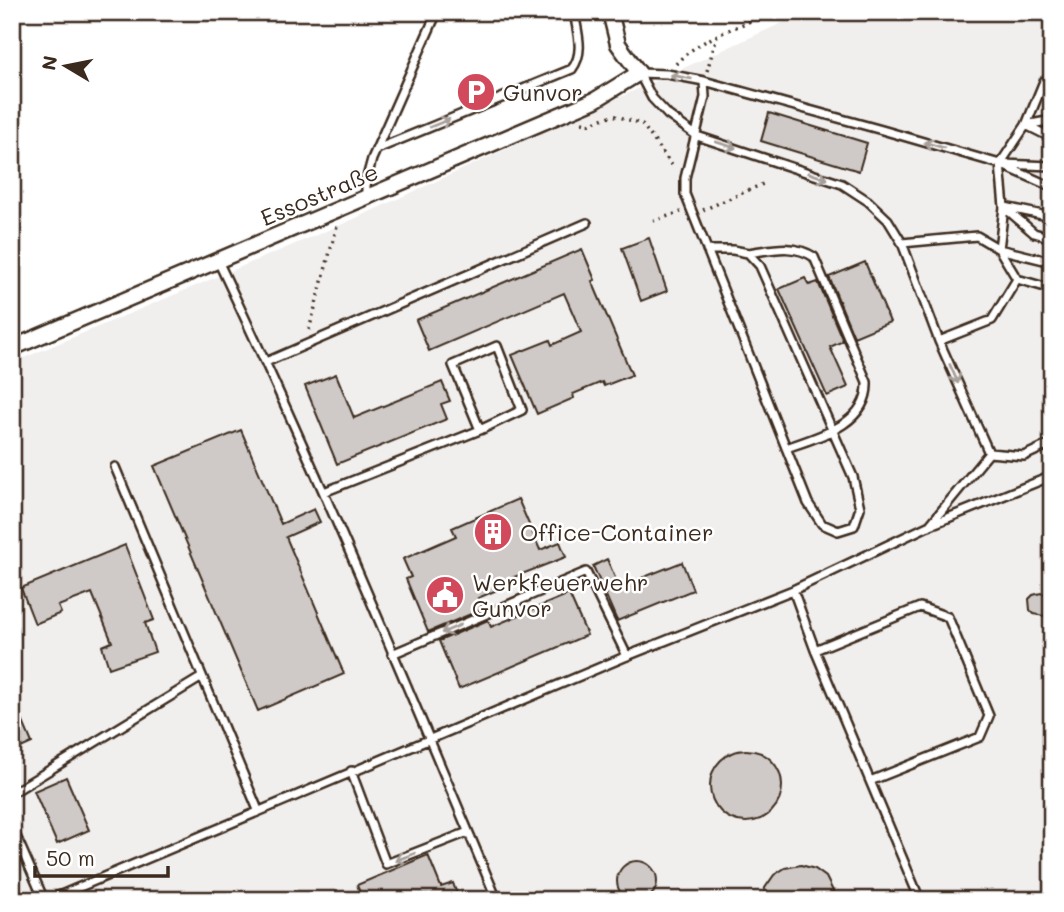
<svg xmlns="http://www.w3.org/2000/svg" width="1064" height="912" viewBox="0 0 1064 912" font-family="Mali,sans-serif">
<rect width="100%" height="100%" fill="#fff"/>
<filter id="ink" filterUnits="userSpaceOnUse"><feTurbulence type="fractalNoise" baseFrequency=".0143" numOctaves="2"/><feDisplacementMap in="SourceGraphic" scale="14" xChannelSelector="R" yChannelSelector="G"/><feConvolveMatrix kernelMatrix="1 2 1 2 8 2 1 2 1" color-interpolation-filters="sRGB"/></filter>
<g filter="url(#ink)">
<!-- built -->
<path fill="#f1efee" d="M806,12H1052V900H12V363L345,223Z"/>
<!-- building -->
<path fill="#cfcac7" stroke="#3b2a1e" stroke-width="2" d="M769,113L867,143L859,171L761,141Z
M649,238L667,291L641,301L622,248Z
M582,249L595,280L592,281L632,375L604,386L602,382L573,394L574,398L537,414L512,355L550,340L552,345L581,332L564,293L429,351L416,320Z
M865,262L890,322L854,337L829,277Z
M805,278L809,285L818,282L843,341L830,347L848,387L827,396L779,289Z
M336,374L354,418L442,382L450,401L441,404L447,419L337,464L305,386Z
M241,430L281,524L314,509L320,522L286,537L344,674L258,711L154,466Z
M518,499L540,550L560,542L566,557L514,577L516,582L478,598L483,609L428,632L406,579L411,577L403,559L456,536L452,528Z
M125,545L154,620L145,623L155,652L109,668L102,646L112,642L92,593L58,606L61,613L35,624L21,588Z
M607,559L619,587L682,562L693,590L617,621L593,566Z
M1041,593L1048,596L1050,602L1049,617L1034,614L1030,610L1029,599L1033,595Z
M569,594L587,635L459,689L439,641L488,620L491,627Z
M12,696L32,743L12,752Z
M710 786a36 36 0 1 1 72 0a36 36 0 1 1-72 0Z
M66,777L89,830L57,844L34,791Z
M428,855L441,887L453,883L459,900H363L357,885Z
M617 881a20 20 0 1 1 40 0a20 20 0 1 1-40 0Z
M801,865L815,869L826,877L833,891L834,900H763L765,888L774,875L785,868Z"/>
<g fill="none" stroke-linecap="round" stroke-linejoin="round">
<!-- service casing -->
<g stroke="#3b2a1e" stroke-width="12">
<path id="service" d="M639,73L652,98L668,115L697,136L842,184L868,201L888,220L902,243L939,341L989,453L1024,456L1052,443
M639,73L667,74L704,81L882,130L1000,164L1052,187
M1052,79L1044,81L1026,125L1000,164L1004,207L999,249L1017,279L1052,289
M704,81L705,97L685,178V194L808,503L822,524L838,531L854,526L860,508L853,477L760,266L748,253L733,250H707
M1026,125L1052,138
M1026,125L1052,120
M377,149L572,69C585,52 577,32 574,12
M1004,164L1052,166
M366,196V181L372,159L437,12
M1004,207L1034,233L1052,238
M1005,207L1052,217
M902,243L977,236L999,249L1052,262
M748,253C771,250 793,243 814,257L867,382C869,424 818,437 786,448
M218,261C318,471 407,686 497,900
M939,341L992,320L1017,279
M266,362L587,223
M115,467L258,810
M324,492L480,430L522,410L497,346L453,365L480,430
M929,526L989,453
M793,590L815,650L920,900
M815,650L920,607L948,617L989,716L980,737L870,781
M392,654L586,572L627,656
M351,771L386,864L468,832
M12,793L202,677
M12,827L44,900
M49,900L627,656L793,590L928,526L1052,476"/>
</g>
<!-- minor casing -->
<g stroke="#3b2a1e" stroke-width="19">
<path id="minor" d="M12,348L595,100L639,73L618,44L610,12"/>
</g>
<!-- path -->
<path stroke="#3b2a1e" stroke-width="3.5" stroke-dasharray="2 5" stroke-linecap="butt" d="M676,64C697,39 743,25 772,12
M707,71L717,36
M582,122L589,124L613,115L642,124L674,168
M703,210L763,184
M653,221L681,212
M309,330L337,226"/>
<!-- service -->
<use href="#service" stroke="#fff" stroke-width="7"/>
<!-- minor -->
<use href="#minor" stroke="#fff" stroke-width="14"/>
</g>
<!-- one-way arrows -->
<defs><path id="oneway-shaft" d="M-6 0H5M1.5-3L5.5 0L1.5 3" fill="none" stroke-width="1.6" stroke-linecap="round" stroke-linejoin="round" transform="scale(1.75)"/></defs>
<g stroke="#a79f9a">
<use href="#oneway-shaft" transform="translate(681 77) rotate(-170)"/>
<use href="#oneway-shaft" transform="translate(440 123) rotate(-22)"/>
<use href="#oneway-shaft" transform="translate(726 145) rotate(17)"/>
<use href="#oneway-shaft" transform="translate(934 145) rotate(-164)"/>
<use href="#oneway-shaft" transform="translate(818 176) rotate(19)"/>
<use href="#oneway-shaft" transform="translate(954 374) rotate(66)"/>
<use href="#oneway-shaft" transform="translate(451 629) rotate(157)"/>
<use href="#oneway-shaft" transform="translate(405 857) rotate(159)"/>
</g>
</g>
<!-- icons -->
<defs>
<g id="parking-disc" transform="scale(2.0125)"><circle r="9.5" fill="#d1495b" stroke="#fff"/><path d="M-3.5-5.5H1a3.5 3.5 0 0 1 0 7H-1V5.5H-3.5ZM-1-3.4V-.6H.8a1.4 1.4 0 0 0 0-2.8Z" fill="#fff"/></g>
<g id="building-disc" transform="scale(2.0125)"><circle r="9.5" fill="#d1495b" stroke="#fff"/><path d="M-4-6H4V6H1V3H-1V6H-4ZM-2.5-4.3h1.7v1.8h-1.7ZM.8-4.3h1.7v1.8H.8ZM-2.5-1h1.7V.8h-1.7ZM.8-1h1.7V.8H.8Z" fill="#fff"/></g>
<g id="civic-disc" transform="scale(2.0125)"><circle r="9.5" fill="#d1495b" stroke="#fff"/><path d="M-.6-6.5H3V-4.5H.6V-3L4-1V1h2V6H-6V1h2V-1L-.6-3ZM-1.2 2.5V6h2.4V2.5Z" fill="#fff"/></g>
</defs>
<g fill-rule="evenodd">
<use href="#parking-disc" x="476" y="92"/>
<use href="#building-disc" x="493" y="532"/>
<use href="#civic-disc" x="445" y="595"/>
</g>
<g text-anchor="middle" dominant-baseline="central" stroke-width="5" stroke-linejoin="round" paint-order="stroke">
<!-- poi labels -->
<g font-size="23" fill="#3b2a1e" stroke="#fff" text-anchor="start">
<text x="503" y="92">Gunvor</text>
<text x="520" y="532">Office-Container</text>
<text x="472" y="582">Werkfeuerwehr<tspan x="472" dy="26">Gunvor</tspan></text>
</g>
<!-- street labels -->
<g font-size="23" fill="#3b2a1e" stroke="#fff">
<text transform="translate(319 194) rotate(-23)">Essostraße</text>
</g>
</g>
<!-- margin -->
<rect width="1064" height="912" fill="none" stroke="#fff" stroke-width="42"/>
<rect x="21" y="21" width="1022" height="870" fill="none" stroke="#3b2a1e" stroke-width="2.5" filter="url(#ink)"/>
<!-- north arrow -->
<g transform="translate(66 66) rotate(280)" stroke="#ffffff" stroke-width="5" paint-order="stroke">
<path d="M0-5L12 26L0 18L-12 26Z" fill="#3b2a1e"/>
<text y="-10" font-size="19" font-weight="bold" text-anchor="middle" fill="#3b2a1e">N</text>
</g>
<!-- scale -->
<path d="M35 866v10h133v-10" fill="none" stroke="#3b2a1e" stroke-width="3.5"/>
<text x="46" y="866" font-size="21" fill="#3b2a1e" stroke="#ffffff" stroke-width="5" paint-order="stroke">50 m</text>
</svg>
